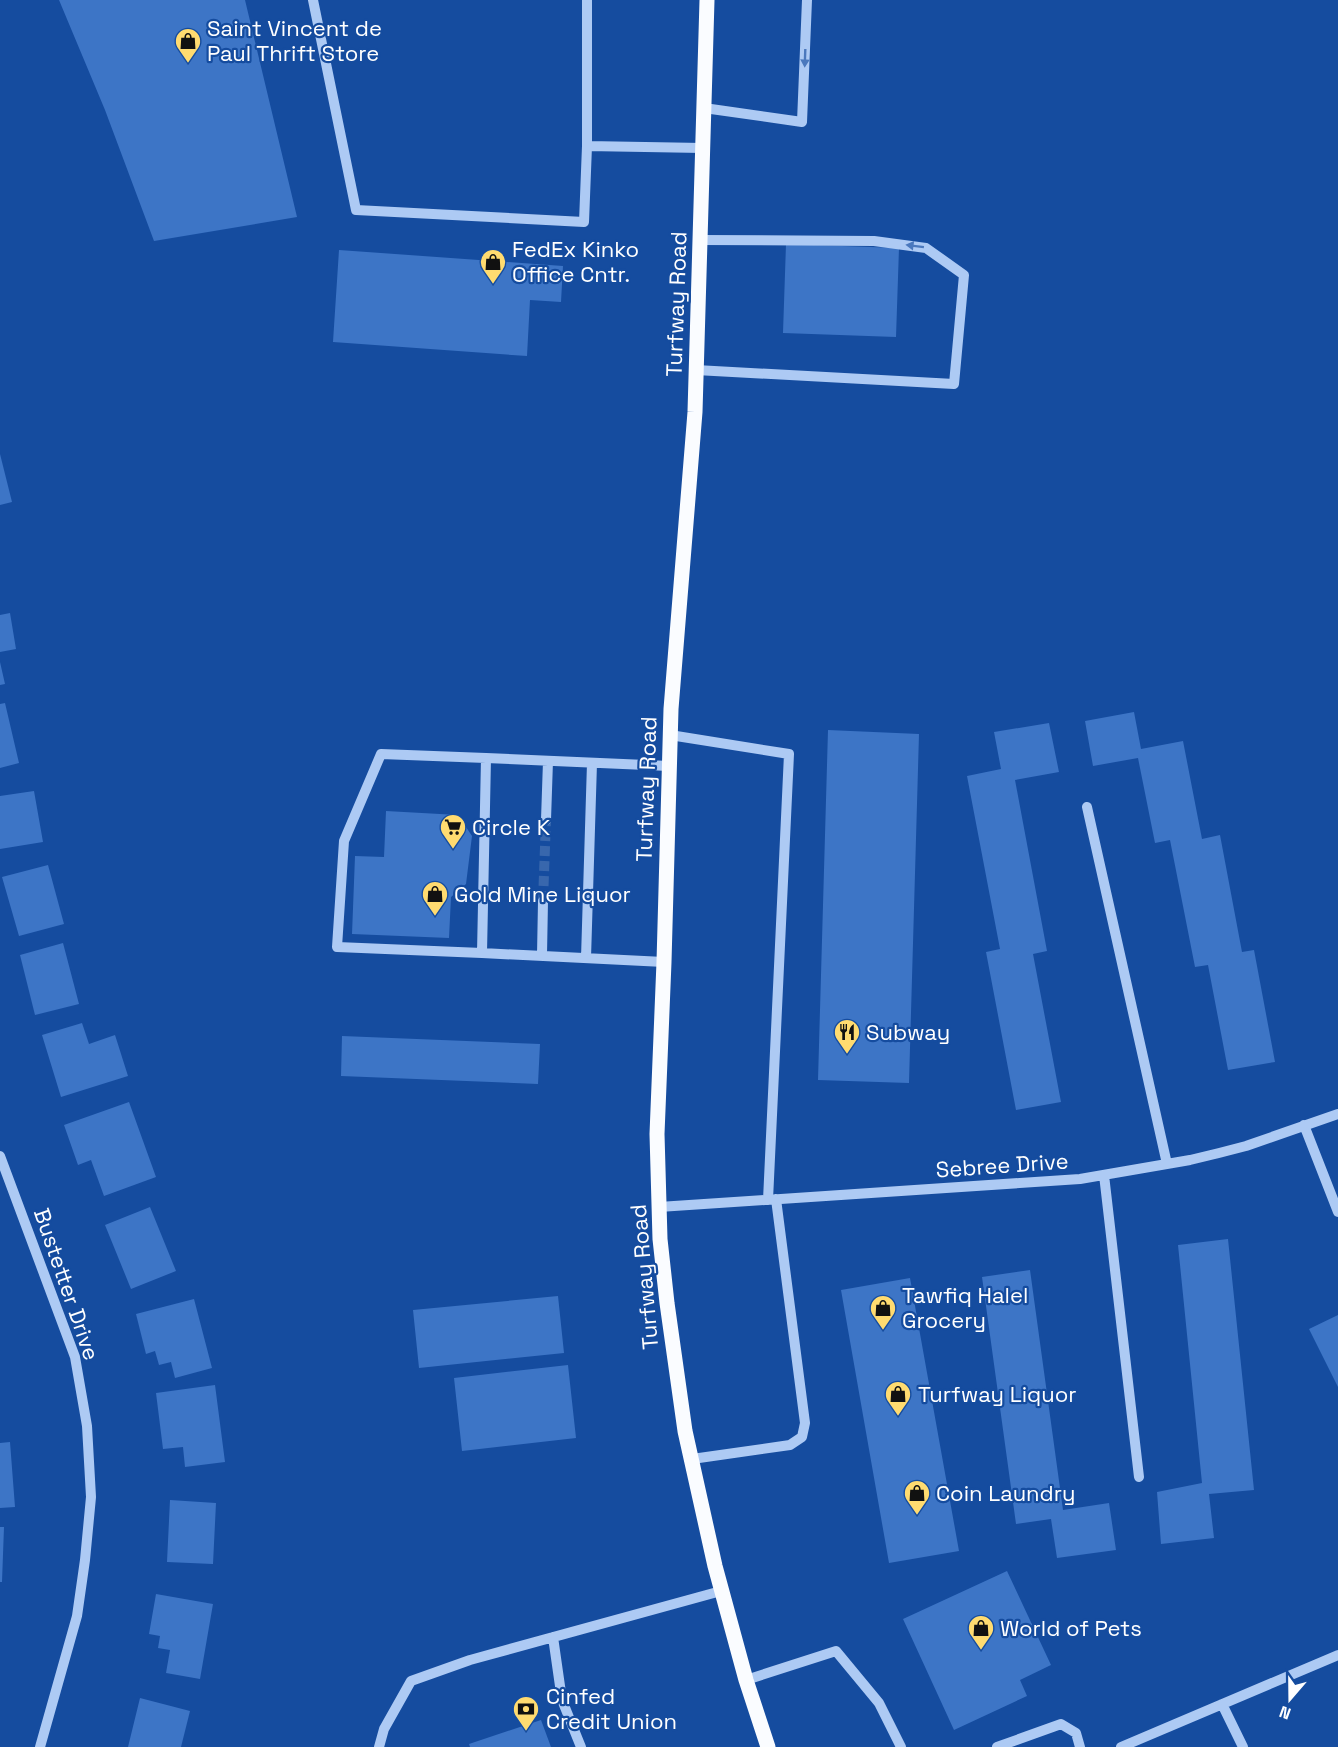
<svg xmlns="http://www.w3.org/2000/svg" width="1338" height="1747" viewBox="0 0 1338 1747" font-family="'Space Grotesk',sans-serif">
<rect width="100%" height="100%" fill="#154c9f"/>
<!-- building -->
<path fill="#3d75c6" d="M59,0H245L297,217L154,241L105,110Z
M786,244L899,248L896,337L783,333Z
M339,250L563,266L561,302L530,300L527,356L333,342Z
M0,454L12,502L0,505Z
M10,613L16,649L0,652V615Z
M0,662L5,684L0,685Z
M5,703L19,763L0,768V704Z
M1134,712L1141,749L1183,741L1202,839L1220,835L1242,952L1254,950L1275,1062L1228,1070L1208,965L1195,967L1170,840L1155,843L1138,758L1093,766L1085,721Z
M1049,723L1059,772L1015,780L1047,951L1033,954L1061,1102L1016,1110L986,952L1000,949L967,776L1001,769L994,732Z
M828,730L919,734L909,1083L818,1080Z
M34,791L43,842L0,849V796Z
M386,811L458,815L472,836L466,884L451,897L449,938L352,934L355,856L384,857Z
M48,865L64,924L19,936L2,877Z
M63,943L79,1004L35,1015L20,955Z
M82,1023L89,1044L115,1035L128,1076L61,1097L42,1035Z
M342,1036L540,1044L538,1084L341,1076Z
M129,1102L156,1177L104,1196L91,1160L78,1165L64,1125Z
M150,1207L176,1271L131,1289L105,1225Z
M1228,1239L1254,1490L1209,1494L1214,1538L1161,1544L1157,1492L1202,1483L1178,1245Z
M1030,1270L1063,1510L1109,1503L1116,1550L1057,1558L1051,1519L1016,1524L982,1277Z
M910,1278L959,1551L889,1563L841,1290Z
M558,1296L564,1353L419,1368L413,1310Z
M194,1299L212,1368L175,1378L171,1362L159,1365L155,1351L146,1354L136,1314Z
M1338,1315V1387L1309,1329Z
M568,1365L576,1438L462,1451L454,1378Z
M215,1385L225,1462L185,1467L183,1447L163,1449L156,1393Z
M10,1442L15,1507L0,1508V1443Z
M170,1500L216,1503L213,1564L167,1562Z
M0,1527H4L2,1582H0Z
M1007,1571L1051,1665L1020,1680L1027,1696L954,1730L903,1619Z
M156,1594L213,1604L200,1679L166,1673L170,1650L158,1648L160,1636L149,1634Z
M140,1698L190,1711L181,1747H128Z
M541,1720L551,1747H470L469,1744Z"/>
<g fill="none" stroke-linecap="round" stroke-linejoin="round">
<!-- minor-tunnel -->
<path stroke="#3867ad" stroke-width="10" stroke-dasharray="10 5" stroke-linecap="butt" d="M543,901L546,820"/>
<!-- minor -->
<path stroke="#adcaf4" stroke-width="10" d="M313,0L356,210L584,222L587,146L703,148
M704,108L802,122L807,0
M587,146V0
M696,370L954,384L964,275L926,248L874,241L700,240
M670,735L789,754L768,1200
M1087,807L1167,1164
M546,820L548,761
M482,953L337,947L344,841L381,754L486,758
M542,955L543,901
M586,958L592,763
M664,962L482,953L486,758L669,766
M1304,1125L1338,1212
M0,1156L75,1357L87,1426L91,1497L85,1560L77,1616L40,1747
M1104,1175L1139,1477
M659,1207L1080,1179L1190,1160L1219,1153L1246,1146L1338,1114
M692,1459L790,1445L802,1437L805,1423L776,1199
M553,1637L562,1700L581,1747
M746,1680L836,1651L879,1703L901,1747
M1222,1704L1243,1747
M379,1747L384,1729L411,1681L470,1660L721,1591
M997,1747L1061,1724L1076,1733L1080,1747
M1121,1747L1338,1655"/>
<!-- major -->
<path stroke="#fafcff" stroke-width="15" d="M707,0L695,412L671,709L664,962L657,1134L660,1239L667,1303L685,1431L715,1566L746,1680L768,1747"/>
</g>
<!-- one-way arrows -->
<defs><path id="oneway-solid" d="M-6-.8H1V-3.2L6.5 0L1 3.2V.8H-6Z" transform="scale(1.5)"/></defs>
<g fill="#4a78bd">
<use href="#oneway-solid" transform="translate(805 58) rotate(92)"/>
<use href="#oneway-solid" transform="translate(915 246) rotate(-173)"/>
</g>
<!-- icons -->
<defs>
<g id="shop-pin" transform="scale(1.35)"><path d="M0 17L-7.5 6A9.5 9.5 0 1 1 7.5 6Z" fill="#ffdb70" stroke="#154c9f"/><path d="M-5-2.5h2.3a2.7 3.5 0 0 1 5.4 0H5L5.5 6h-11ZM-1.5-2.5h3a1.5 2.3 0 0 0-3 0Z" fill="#111"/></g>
<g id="supermarket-pin" transform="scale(1.35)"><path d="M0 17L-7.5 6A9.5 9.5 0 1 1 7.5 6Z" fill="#ffdb70" stroke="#154c9f"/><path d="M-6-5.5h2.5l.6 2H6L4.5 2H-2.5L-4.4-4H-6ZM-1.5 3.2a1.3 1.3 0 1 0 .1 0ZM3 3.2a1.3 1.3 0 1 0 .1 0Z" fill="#111"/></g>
<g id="restaurant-pin" transform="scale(1.35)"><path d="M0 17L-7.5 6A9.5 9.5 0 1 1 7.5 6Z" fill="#ffdb70" stroke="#154c9f"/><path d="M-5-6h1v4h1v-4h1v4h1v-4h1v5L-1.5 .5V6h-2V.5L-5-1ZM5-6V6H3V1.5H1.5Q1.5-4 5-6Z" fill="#111"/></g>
<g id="bank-pin" transform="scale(1.35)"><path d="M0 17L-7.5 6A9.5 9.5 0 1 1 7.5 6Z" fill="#ffdb70" stroke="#154c9f"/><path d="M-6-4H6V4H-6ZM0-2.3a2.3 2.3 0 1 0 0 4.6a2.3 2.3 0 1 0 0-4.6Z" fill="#111"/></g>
</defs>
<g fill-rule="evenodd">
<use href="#shop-pin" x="188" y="41"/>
<use href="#shop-pin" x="493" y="262"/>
<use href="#supermarket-pin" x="453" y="827"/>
<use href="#shop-pin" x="435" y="894"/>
<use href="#restaurant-pin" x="847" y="1032"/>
<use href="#shop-pin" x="883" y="1308"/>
<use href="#shop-pin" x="898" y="1394"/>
<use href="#shop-pin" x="917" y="1493"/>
<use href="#shop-pin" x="981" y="1628"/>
<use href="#bank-pin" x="526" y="1709"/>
</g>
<g text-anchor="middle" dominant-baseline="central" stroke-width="4.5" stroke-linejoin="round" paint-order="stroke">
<!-- poi labels -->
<g font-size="22" fill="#fff" stroke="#154c9f" text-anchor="start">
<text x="207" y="28">Saint Vincent de<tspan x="207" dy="25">Paul Thrift Store</tspan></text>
<text x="512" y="249">FedEx Kinko<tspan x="512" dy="25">Office Cntr.</tspan></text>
<text x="472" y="827">Circle K</text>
<text x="454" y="894">Gold Mine Liquor</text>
<text x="866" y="1032">Subway</text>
<text x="902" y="1295">Tawfiq Halel<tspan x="902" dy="25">Grocery</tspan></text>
<text x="918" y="1394">Turfway Liquor</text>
<text x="936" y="1493">Coin Laundry</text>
<text x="1000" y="1628">World of Pets</text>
<text x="546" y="1696">Cinfed<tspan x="546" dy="25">Credit Union</tspan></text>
</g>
<!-- street labels -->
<g font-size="22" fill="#fff" stroke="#154c9f">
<text transform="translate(676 304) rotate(-88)">Turfway Road</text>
<text transform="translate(646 789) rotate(-88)">Turfway Road</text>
<text transform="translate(1002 1165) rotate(-4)">Sebree Drive</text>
<text transform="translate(644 1277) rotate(-95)">Turfway Road</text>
<text transform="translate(67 1284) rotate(71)">Bustetter Drive</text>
</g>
</g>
<!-- north arrow -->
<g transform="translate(1290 1699) rotate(200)" stroke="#154c9f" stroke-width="4.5" paint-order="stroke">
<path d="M0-4.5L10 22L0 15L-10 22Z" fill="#ffffff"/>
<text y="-9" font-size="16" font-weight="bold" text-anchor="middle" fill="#ffffff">N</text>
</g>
</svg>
